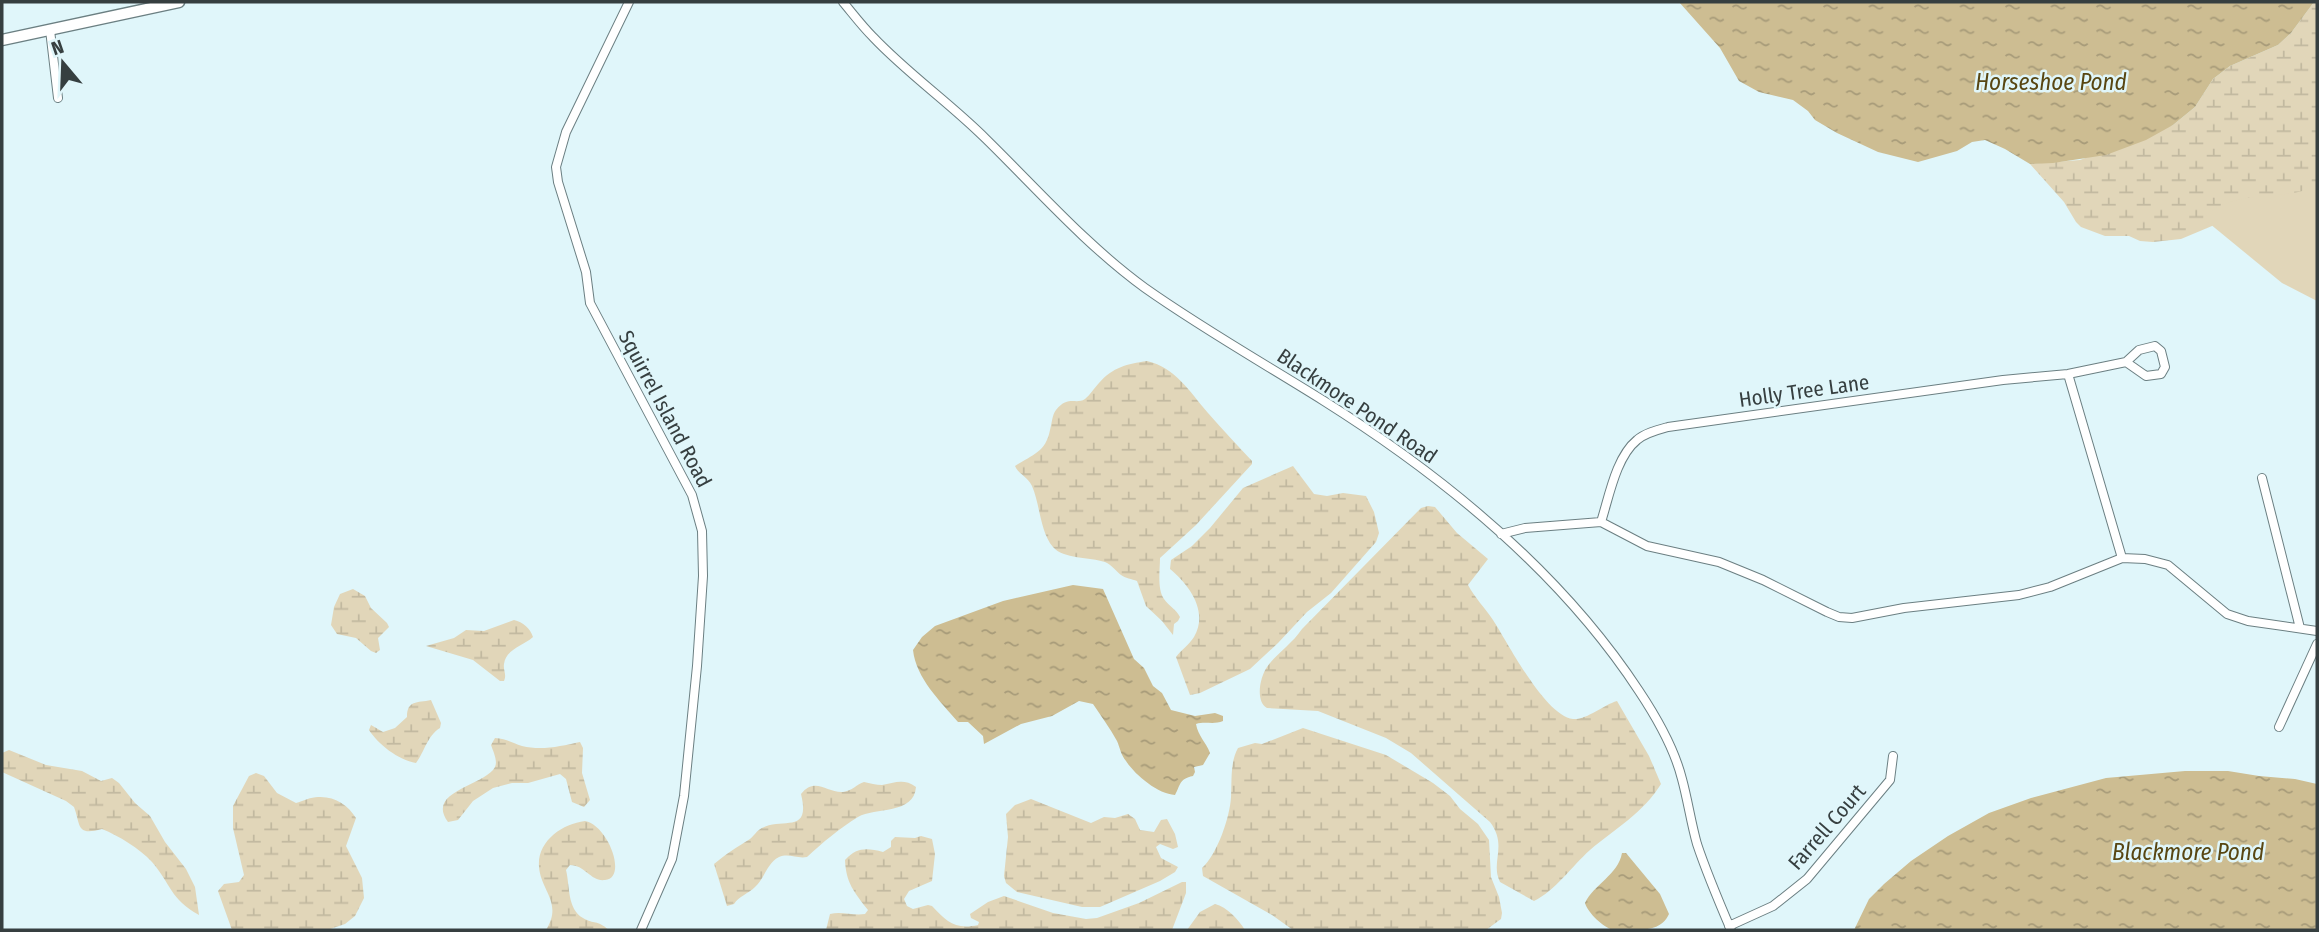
<svg xmlns="http://www.w3.org/2000/svg" width="2319" height="932" viewBox="0 0 2319 932" font-family="'Fira Sans Condensed',sans-serif">
<defs>
<pattern id="wetland-marsh" width="20" height="14" patternUnits="userSpaceOnUse" patternTransform="scale(1.75)"><rect width="20" height="14" fill="#e1d6b9"/><path d="M1 5h8M5 5V1M11 12h8M15 12V8" fill="none" stroke="#c2b9a0"/></pattern>
<pattern id="water-ripples" width="26" height="14" patternUnits="userSpaceOnUse" patternTransform="scale(1.75)"><rect width="26" height="14" fill="#cdbd92"/><path d="M2 4q2-2 4 0t4 0M15 11q2-2 4 0t4 0" fill="none" stroke="#a79b79"/></pattern>
</defs>
<rect width="100%" height="100%" fill="#e0f6fa"/>
<!-- wetland -->
<path fill="url(#wetland-marsh)" d="M2314,2H2317V199L2226,213L2212,226L2181,239L2153,242L2140,241L2129,236H2105L2081,227L2076,222L2064,202L2030,164L2080,160L2173,125L2195,107L2213,79L2230,66L2278,45L2291,33Z
M1147,361C1176,368 1189,391 1208,413C1222,429 1237,445 1252,461V464L1196,525L1160,558C1160,570 1157,589 1164,599C1169,606 1176,609 1180,617L1178,621L1174,624L1173,635L1162,621L1146,606L1137,581C1132,579 1125,578 1121,575C1116,571 1112,565 1105,562C1090,557 1063,559 1053,547C1040,532 1040,504 1032,486C1027,476 1018,474 1015,466C1032,455 1046,452 1050,430C1052,423 1052,415 1056,410C1068,395 1076,405 1085,399C1090,395 1095,387 1099,383C1113,367 1127,364 1147,361Z
M1293,466L1314,494L1327,496L1343,493L1366,496L1374,512L1379,533L1376,542L1331,593L1307,612L1278,643L1250,669L1200,693L1190,695L1176,657C1181,650 1189,645 1194,637C1209,611 1189,585 1170,569L1171,560L1192,546L1210,528L1243,488Z
M1428,506L1435,507L1457,533L1488,559L1468,585C1475,598 1485,608 1493,620C1508,643 1545,716 1573,719C1587,720 1603,705 1617,701L1649,756L1661,784C1644,812 1615,829 1590,850C1572,866 1555,891 1534,901L1500,882C1490,862 1508,846 1490,822L1411,753L1386,738L1318,711L1267,708C1255,701 1260,677 1267,667C1277,653 1292,644 1302,629L1421,508Z
M353,589L365,596L371,608L387,623L389,627L378,638L380,650L376,653L371,651L356,638L337,634L331,625L334,607L340,594Z
M514,620C523,622 530,628 533,637C523,646 506,649 504,664C503,671 507,674 504,681H500L473,660L426,646L454,638L466,630L484,631Z
M431,700L441,723L440,728C427,736 425,751 416,763C398,760 378,744 369,730L371,725L383,732L395,728L407,717C407,700 417,703 431,700Z
M1303,728L1386,755L1433,783L1450,796L1460,809L1478,824L1489,840L1491,877L1499,897L1502,913L1501,919L1486,930H1293L1272,915L1203,876L1202,868C1217,855 1230,817 1231,797C1232,781 1230,762 1238,748L1255,743L1262,744Z
M495,738C507,739 512,743 522,746C542,751 561,746 580,742L583,748L582,773L590,800L584,807L572,802L566,779L560,774L528,783H512L493,788L473,801L458,820L448,822C425,791 485,786 495,767C498,761 493,751 491,745Z
M9,750L46,765L82,771L101,781L112,778L119,783L135,803L150,816L165,842L186,869L195,887L199,915C170,899 171,884 152,862C139,848 119,836 102,829C76,836 81,826 74,807L66,801L2,772V753Z
M256,773L264,776L277,793L296,803C303,801 311,797 318,797C335,796 348,805 356,818L346,846L362,878L364,898L355,916L345,924L327,930H232L218,891L224,884L239,882L244,875L233,828V806L249,776Z
M864,782C870,783 876,785 882,785C894,783 904,778 916,787C914,815 875,807 858,817C840,828 822,843 807,857C797,859 789,853 779,857C767,863 765,878 755,887C748,894 739,896 734,904L727,906L714,864C726,854 737,847 750,839C754,836 757,830 762,828C783,817 811,835 801,794C815,776 827,793 843,792C852,791 857,784 864,782Z
M1031,799L1091,823L1104,817L1115,818L1128,814L1135,819L1140,830L1154,832L1161,820L1167,819L1175,834L1178,847L1173,849L1160,844L1156,847L1161,858L1178,867L1175,872L1160,881L1100,907H1082L1017,892L1006,883L1004,876L1008,837L1006,814L1015,805Z
M585,821C608,825 628,878 605,880C591,882 585,865 570,865L566,870C570,886 567,909 583,918C595,925 596,919 609,930H546C563,903 541,891 539,867C537,841 562,824 585,821Z
M921,836L932,839L935,854L932,881L909,891L904,899L907,906L913,909L928,905L932,906C947,922 955,930 978,925L979,922L971,918L970,914L988,902L1004,896L1053,913L1086,919L1097,918L1139,903L1182,882H1186V893L1172,930H826L830,914C842,911 853,916 865,914L868,910C854,892 846,883 845,860C857,847 867,848 883,852L891,847V841L895,837L915,838Z
M1215,904C1227,907 1238,919 1245,930H1187L1200,912Z"/>
<!-- park -->
<path fill="#e1d6b9" d="M2317,185V301L2282,283L2204,219C2232,186 2283,204 2317,185Z"/>
<!-- water -->
<path fill="url(#water-ripples)" d="M1679,2H2314L2291,33L2278,45L2230,66L2213,79L2195,107L2173,125L2146,140L2106,155L2053,163L2030,164L2005,149L1985,140L1972,142L1957,151L1918,162L1878,152L1837,133L1815,120L1808,111L1793,100L1759,92L1739,81L1720,48Z
M1073,585L1103,589L1134,659L1144,668L1153,686L1162,693L1171,710L1195,716L1215,713L1223,716V721C1214,725 1205,721 1196,724C1198,736 1206,742 1210,753L1203,765L1194,767L1195,772L1193,776C1179,779 1181,784 1175,795C1158,794 1135,775 1126,761C1121,755 1120,748 1117,741C1110,728 1101,716 1093,704L1079,701L1052,716L1021,724L984,744L983,736L968,722H958C940,701 916,678 913,650L922,637L935,626L1003,601Z
M2185,771H2228L2259,776L2295,779L2317,784V930H1854L1869,899L1884,884L1911,861L1948,836L1989,813L2031,798L2106,778Z
M1622,853H1626L1660,894L1669,914C1661,932 1640,930 1624,930C1620,930 1616,931 1613,930C1603,927 1588,913 1585,903C1594,884 1618,875 1622,853Z"/>
<g fill="none" stroke-linecap="round" stroke-linejoin="round">
<!-- minor casing -->
<g stroke="#6b7f82" stroke-width="10">
<path id="minor" d="M629,2L566,132L556,167L558,182L586,272L590,303L692,495L702,531L703,576L697,666L684,796L672,859L641,930
M843,2C853,14 862,26 873,37C908,74 950,103 986,139C1038,190 1086,245 1145,288C1203,329 1265,364 1324,401C1443,476 1561,572 1639,691C1657,718 1674,747 1682,779C1688,801 1691,823 1697,844C1707,874 1719,902 1731,930
M50,30L58,98
M2068,374L2122,558
M2262,478L2300,628
M1601,522C1609,497 1616,457 1637,440C1645,433 1657,430 1668,427L2003,380L2068,374L2126,362L2146,376L2161,374L2165,367L2161,351L2155,346L2139,350L2126,362
M1501,534L1525,528L1601,522L1647,546L1719,562L1763,580L1827,612L1839,617L1852,618L1904,608L2019,595L2050,587L2122,558L2145,559L2168,565L2227,614L2248,621L2317,631
M2279,727L2317,644
M1729,926L1773,906L1807,879L1890,780L1893,756"/>
</g>
<!-- secondary casing -->
<g stroke="#6b7f82" stroke-width="13">
<path id="secondary" d="M2,40L179,2"/>
</g>
<!-- minor -->
<use href="#minor" stroke="#fff" stroke-width="8"/>
<!-- secondary -->
<use href="#secondary" stroke="#fff" stroke-width="10"/>
</g>
<g text-anchor="middle" dominant-baseline="central" stroke-width="5" stroke-linejoin="round" paint-order="stroke">
<!-- street labels -->
<g font-size="21" fill="#363f40" stroke="#e0f6fa">
<text transform="translate(1804 391) rotate(-8)">Holly Tree Lane</text>
<text transform="translate(1357 406) rotate(34)">Blackmore Pond Road</text>
<text transform="translate(665 409) rotate(62)">Squirrel Island Road</text>
<text transform="translate(1827 827) rotate(-49)">Farrell Court</text>
</g>
<!-- water labels -->
<g font-size="23" font-style="italic" fill="#584612" stroke="#e0f6fa">
<text x="2051" y="82">Horseshoe Pond</text>
<text x="2188" y="852">Blackmore Pond</text>
</g>
</g>
<!-- border -->
<rect width="2319" height="932" fill="none" stroke="#363f40" stroke-width="7"/>
<!-- north arrow -->
<g transform="translate(63 63) rotate(341)" stroke="#e0f6fa" stroke-width="5" paint-order="stroke">
<path d="M0-5L12 26L0 18L-12 26Z" fill="#363f40"/>
<text y="-10" font-size="19" font-weight="bold" text-anchor="middle" fill="#363f40">N</text>
</g>
</svg>
